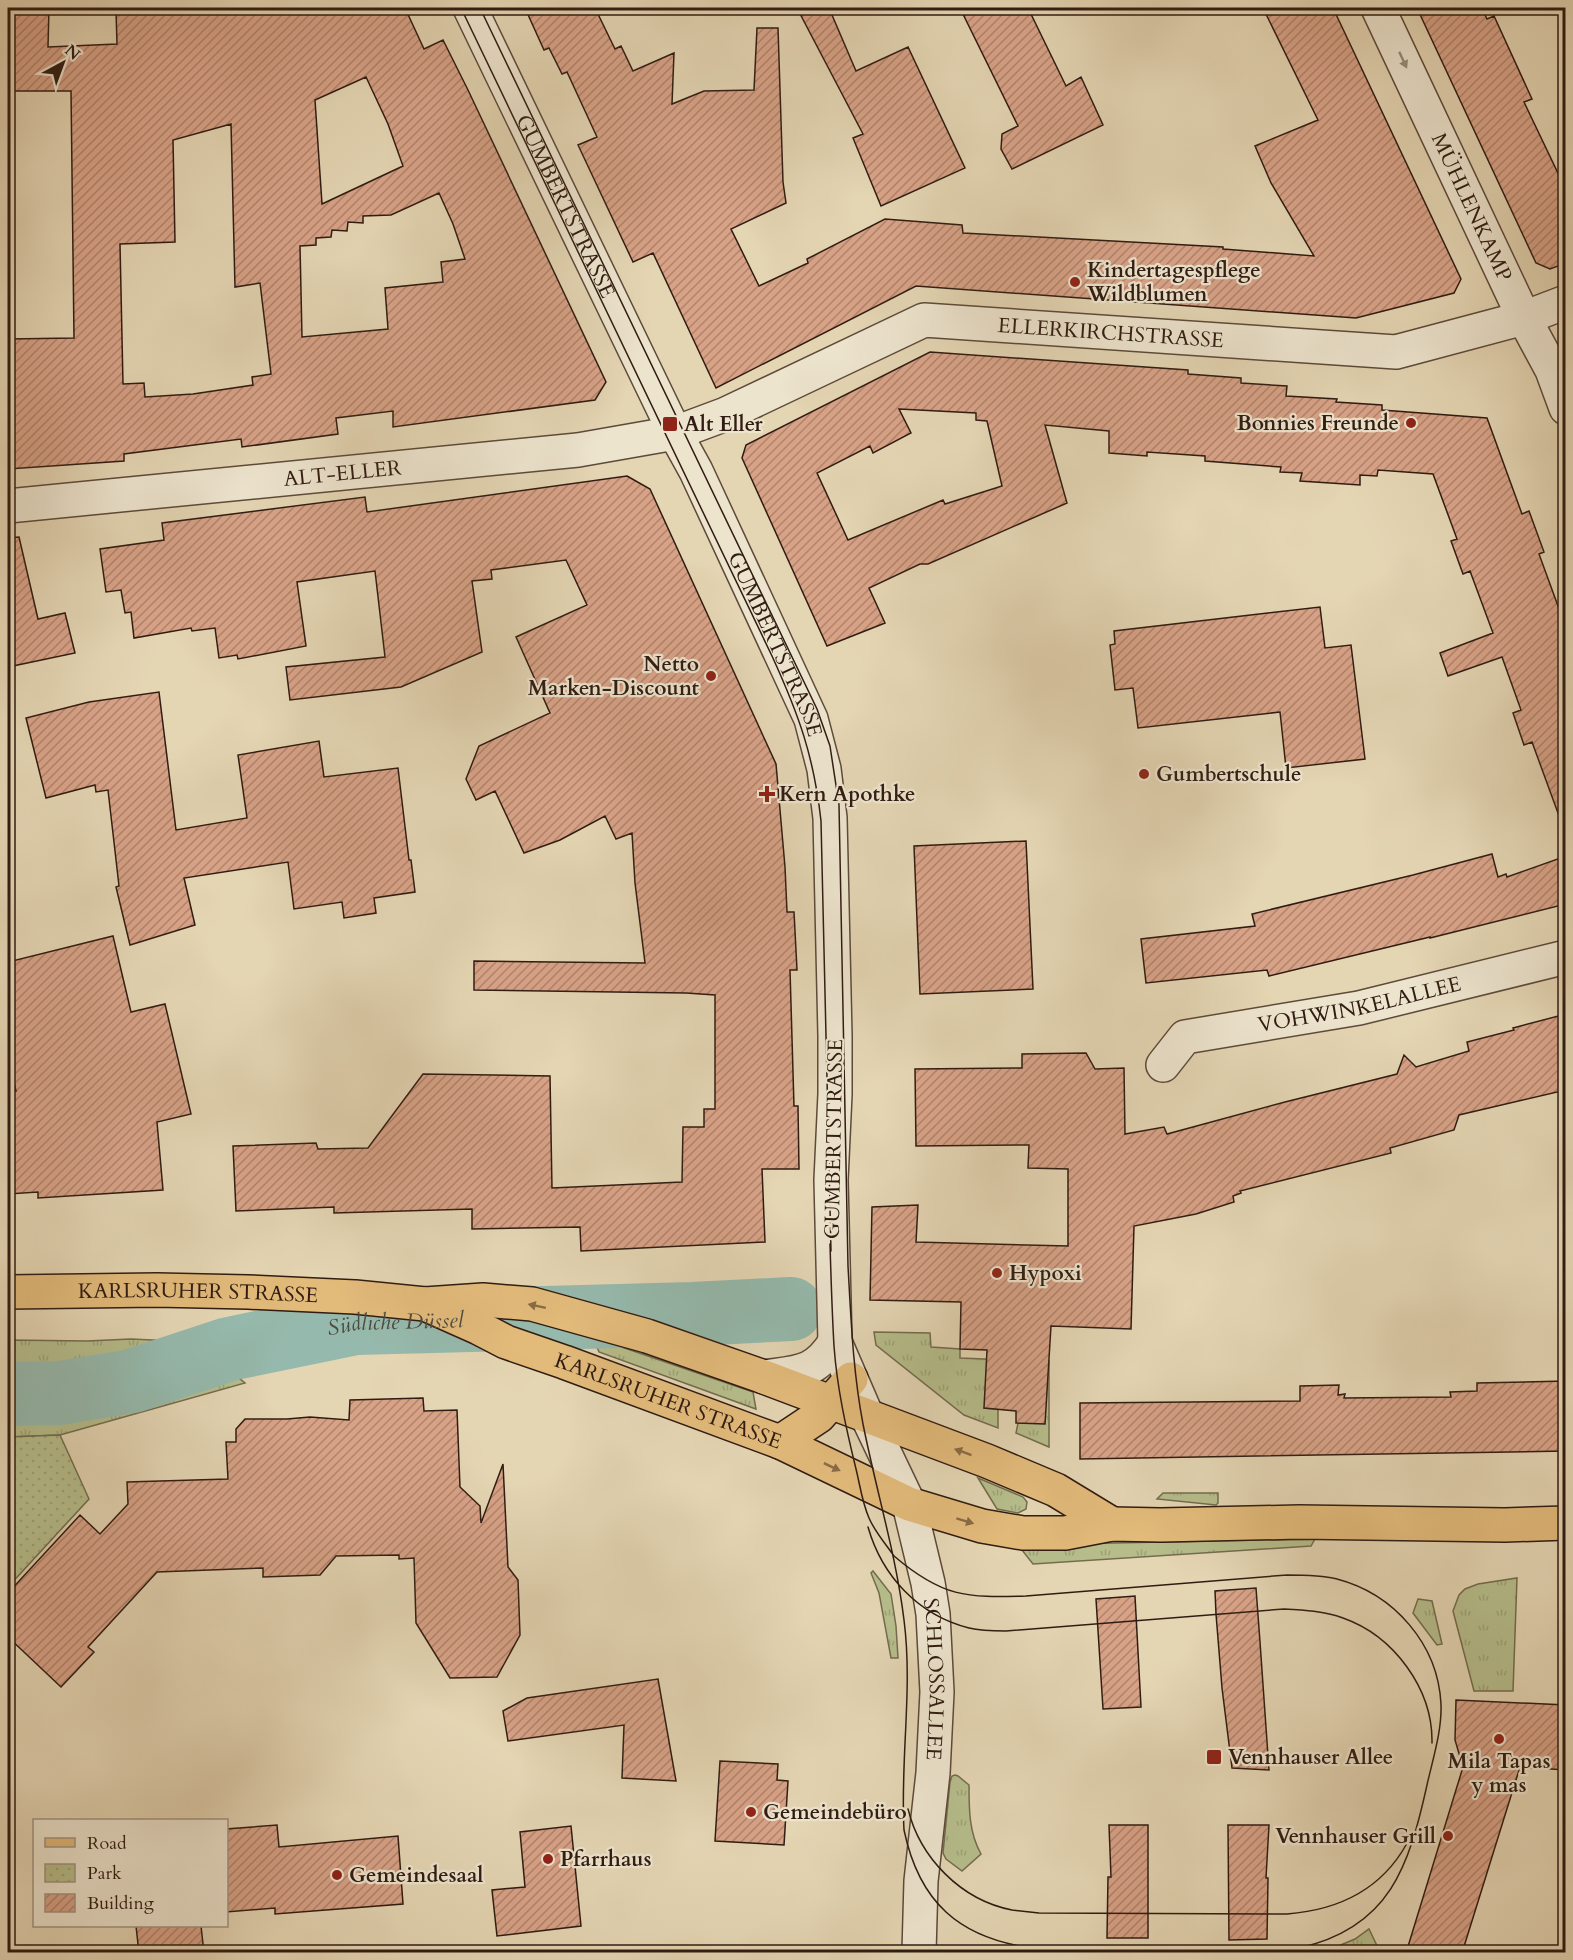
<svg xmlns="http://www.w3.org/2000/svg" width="1573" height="1960" viewBox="0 0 1573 1960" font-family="Cardo,serif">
<defs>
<pattern id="grass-tufts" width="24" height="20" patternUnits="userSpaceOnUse" patternTransform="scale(1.5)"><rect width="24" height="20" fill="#b6bd8b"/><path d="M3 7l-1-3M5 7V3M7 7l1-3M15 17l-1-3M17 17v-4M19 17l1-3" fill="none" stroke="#9da277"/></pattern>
<pattern id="park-dots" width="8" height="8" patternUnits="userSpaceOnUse" patternTransform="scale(1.5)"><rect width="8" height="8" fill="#b6bd8b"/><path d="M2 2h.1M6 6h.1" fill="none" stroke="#9da277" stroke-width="1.8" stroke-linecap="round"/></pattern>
<pattern id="building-hatch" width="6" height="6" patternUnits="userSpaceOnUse" patternTransform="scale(1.5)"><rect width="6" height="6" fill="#d8a287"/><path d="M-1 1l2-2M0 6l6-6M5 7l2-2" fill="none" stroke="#b0836d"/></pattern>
</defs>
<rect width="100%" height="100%" fill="#e4d5b3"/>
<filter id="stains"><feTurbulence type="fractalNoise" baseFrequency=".00333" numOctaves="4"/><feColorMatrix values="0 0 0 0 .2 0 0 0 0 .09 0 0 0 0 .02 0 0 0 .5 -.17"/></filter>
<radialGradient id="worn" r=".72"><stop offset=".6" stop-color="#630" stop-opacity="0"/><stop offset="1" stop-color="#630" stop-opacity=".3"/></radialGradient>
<!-- grass -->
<path fill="url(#grass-tufts)" stroke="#736c4e" stroke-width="1.5" d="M874,1332L930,1333L931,1347L960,1349V1358L1008,1360L984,1408L998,1409V1428L964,1415L876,1345Z
M131,1339L194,1342L245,1383L60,1435L8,1437V1340L87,1341Z
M604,1342L610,1343L753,1392L756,1409L599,1352L597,1347Z
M1019,1360L1049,1361V1447L1016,1433L1018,1423H1029Z
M978,1478L1023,1497L1027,1502L1026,1509L1018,1513L997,1509Z
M1163,1493H1218V1503L1216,1505L1157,1499Z
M1315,1539L1311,1546L1033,1564L1018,1545Z
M873,1571L891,1594L896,1626L898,1658H891L879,1593L871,1573Z
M1517,1578L1513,1691H1474L1453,1611L1459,1595L1465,1589L1478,1584Z
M1418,1599L1432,1601L1442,1644L1437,1645L1413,1613Z
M955,1775L958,1776L969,1785C969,1809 969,1833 981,1854L962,1871L946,1859L943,1853L950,1782L952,1776Z
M1369,1929L1380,1952H1324L1355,1939Z"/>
<!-- park -->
<path fill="url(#park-dots)" stroke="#736c4e" stroke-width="1.5" d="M60,1435L89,1499L8,1587V1437Z"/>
<!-- pitch -->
<path fill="#b6bd8b" stroke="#736c4e" stroke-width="1.5" d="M8,1893L15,1952H8Z"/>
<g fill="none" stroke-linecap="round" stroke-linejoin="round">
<!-- river -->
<path stroke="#95b9ac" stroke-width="64" id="s1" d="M8,1394L60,1393L132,1381L229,1349L356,1323L693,1314L791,1309"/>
</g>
<!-- building -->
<path fill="url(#building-hatch)" stroke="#301c12" stroke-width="1.5" fill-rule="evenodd" d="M8,8H49L48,47L117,44L116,11L178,10L198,9L197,8H405L424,49L443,40L468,90L606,382L595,400L393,427V411L336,418L338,434L242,447L241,439L124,454V461L8,469V339L74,338L71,91H8ZM366,77L388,124L403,166L322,204L315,100ZM231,124L235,287L260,283L271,374L252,377L253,385L193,394L145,397L144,383L123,384L120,244L175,242L173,140ZM439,193L453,224L465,259L441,262L443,282L385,288L388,329L302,337L300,246L316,245V238L331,237L332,230L347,231L348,222L363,223V216L391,215Z
M525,8H595L615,49L621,46L633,71L674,53L672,104L704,91L754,90L757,28H778L783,182L786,203L731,229L759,286L808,263L807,259L885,219L962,225L963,233L1223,247V249L1314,256L1271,183L1255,146L1318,120L1263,8H1333L1461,279L1454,293L1356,318L916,286L716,388L653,253L633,262L578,145L597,137L567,72L562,74L549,48L544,50Z
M797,8H829L856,71L908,47L965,168L881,206L853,138L863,134Z
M960,8H1028L1066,86L1081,77L1103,125L1012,169L1001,149L1002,134L1018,126Z
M1417,8H1482L1487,19L1494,16L1532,99L1524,102L1566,190V263L1550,269L1536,263Z
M930,352L1188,370V374L1241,378V383L1287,386L1286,396L1337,399L1336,402L1382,405V410L1487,418L1522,514L1529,511L1544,552L1539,554L1566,628V824H1562L1532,742L1524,745L1513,713L1521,710L1502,657L1448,676L1440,653L1493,633L1470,571L1463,574L1451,541L1457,539L1433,474L1378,470L1377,476L1360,475V485L1300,481L1302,473L1280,472L1281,467L1205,461V456L1147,452V456L1109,453V431L1045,425L1067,503L928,564H920L869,588L885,623L827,646L742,458L746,445ZM899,409L976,413V420L987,421L1002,486L945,504L943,500L848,540L817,473L870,446L873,453L911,433Z
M627,476L650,489L776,764L785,867L787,912H794L797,970H790L794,1106H798L799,1169H762L765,1242L581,1251L580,1227L472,1229V1209L334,1213V1207L236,1211L233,1146L316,1143L318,1149L368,1148L423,1074L550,1076L552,1188L682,1182L683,1127H704V1109H715V995L686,993L474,990V961L645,963L635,883L632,833L616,839L605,816L560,840L524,853L495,791L476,800L466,779L479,746L550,713L516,637L587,605L566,560L491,570L492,579L472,581L482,652L401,687L290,700L286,667L385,657L375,571L297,582L306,646L238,659L237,655L219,658L215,628L192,631L191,628L134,638L131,612L125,613L121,590L106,592L100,549L164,540L162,523L365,497L367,512Z
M19,537L38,619L65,613L75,653L8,667V538Z
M1320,607L1325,648L1351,645L1365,759L1286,768L1280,712L1138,728L1133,688L1115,690L1110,645L1115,644L1114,631Z
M159,692L176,830L247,818L238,755L319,741L324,777L398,768L409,860H411L415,892L374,898L376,913L344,918L342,902L294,909L288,862L184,878L195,925L130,945L116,887L119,886L108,790L96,792L95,785L46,798L26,718L89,702Z
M1026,841L1033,989L920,994L914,846Z
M1492,854L1498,877L1506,874L1507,877L1566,856V904L1430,938V937L1269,976L1267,970L1146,983L1141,939L1255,926L1252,914L1413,875Z
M113,936L131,1012L165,1004L191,1114L157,1122L163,1190L38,1198V1192L8,1194V1092L16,1091L8,1056V962Z
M1566,1014V1090L1459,1115L1454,1130L1390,1148L1391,1153L1240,1191L1241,1193L1233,1196L1234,1202L1196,1214L1134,1226L1131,1329L1051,1326L1045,1424L1016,1423V1411L984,1408L987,1350L960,1349L961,1302L870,1300L872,1207L918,1205L916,1242L1068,1246V1169L1028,1168L1029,1145L916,1146L915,1069L1022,1068V1054L1086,1053L1095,1069L1124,1068L1125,1134L1164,1127L1167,1134L1285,1102L1397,1074L1404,1055L1416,1067L1469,1051L1467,1042L1514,1030L1513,1028Z
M1566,1381V1451L1080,1459V1403L1300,1401V1386L1339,1385L1338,1395L1345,1394L1344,1398L1451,1397L1450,1392L1477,1391V1383Z
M423,1398L424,1411L457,1410L460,1487L480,1506L481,1523L503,1464L508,1567L518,1580L520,1635L497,1677L450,1678L416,1623L414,1558L399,1559V1555L336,1556L320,1575L263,1577V1568L157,1572L88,1647L94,1652L61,1687L8,1637V1593L80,1515L100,1534L128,1504L127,1482L228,1479L226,1442H236V1429L245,1419H287L310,1417L349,1420L350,1400Z
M1256,1588L1260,1642L1269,1770L1232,1768L1222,1688L1216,1614L1215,1591Z
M1135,1596L1141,1707L1103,1709L1096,1599Z
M658,1679L676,1781L622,1778L624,1725L508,1741L503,1711L527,1698Z
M1456,1700L1566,1705V1770L1520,1767L1462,1953H1406L1463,1767L1455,1740Z
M720,1761L778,1764L777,1780L788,1781L784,1845L715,1841Z
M277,1825L279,1847L398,1836L403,1904L275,1914V1908L226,1912V1829Z
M1109,1825H1148V1938H1107L1108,1877H1111Z
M1228,1825H1269L1266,1878H1268L1267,1939L1229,1940Z
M571,1826L581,1926L497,1936L492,1890L525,1887L520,1832Z
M136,1926H201L204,1953H139Z"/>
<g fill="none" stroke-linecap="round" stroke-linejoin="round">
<!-- minor casing -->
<g stroke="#5d4a3a" stroke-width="36">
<g id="minor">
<path id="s2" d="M470,8L675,433L696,471L811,719L824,769L830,818L835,1036V1094L831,1180L835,1342L867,1416L909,1504L928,1583L933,1614L937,1692L933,1773L921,1881L919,1952"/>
<path id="s3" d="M1378,8L1524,318L1552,370L1566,408"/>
<path id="s4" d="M8,506L578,450L675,433L726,414L924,320L1396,352L1524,318L1566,302"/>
<path id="s5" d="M1163,1065L1185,1037L1359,1008L1566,957"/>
<path d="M764,1377C798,1372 815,1374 835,1342"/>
</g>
</g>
<!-- major casing -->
<g stroke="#301c12" stroke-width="36">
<g id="major">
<path id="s6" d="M8,1292L157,1290L248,1292L355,1297L425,1304L483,1300L532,1304L647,1336L764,1377L987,1461L1056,1490L1112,1524"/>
<path id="s7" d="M425,1304L479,1328L506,1342L564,1362L780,1442L909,1504L982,1526L1023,1533H1065L1112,1524L1161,1525L1299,1522L1505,1525L1566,1523"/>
<path d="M780,1442L819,1416L851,1379"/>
</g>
</g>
<!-- minor -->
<use href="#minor" stroke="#ede4ce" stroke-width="33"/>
<!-- major -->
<use href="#major" stroke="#e2ba7a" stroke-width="33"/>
<!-- tram -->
<path stroke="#301c12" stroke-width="1.5" d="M461,8L772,656C799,715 814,757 821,821L831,1251
M480,8L817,709L830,746L839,805L848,1266C851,1319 853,1372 863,1424C876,1490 896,1554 904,1620C913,1690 900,1760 904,1830C919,1902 959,1938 1032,1948H1299C1390,1928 1409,1866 1427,1785C1433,1758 1442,1731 1441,1704C1438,1644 1394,1594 1337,1579C1321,1575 1304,1575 1287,1575L1026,1596C966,1598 942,1597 894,1556C885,1543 875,1532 869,1518C862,1502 860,1485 856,1469C846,1428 837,1388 834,1346C832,1312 831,1278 830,1244
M868,1527C882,1576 918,1615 969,1628C981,1631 994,1631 1006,1631L1284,1609C1304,1610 1324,1611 1343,1618C1394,1636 1433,1689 1432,1743
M908,1809C920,1858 961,1900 1012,1910C1021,1911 1030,1912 1039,1913L1287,1914C1338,1910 1380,1891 1406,1845"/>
</g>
<!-- one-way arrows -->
<defs><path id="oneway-solid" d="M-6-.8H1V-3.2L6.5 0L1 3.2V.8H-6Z" transform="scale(1.5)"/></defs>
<use fill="#988a79" href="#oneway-solid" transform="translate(1403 60) rotate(65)"/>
<g fill="#896b46">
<use href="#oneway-solid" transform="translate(537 1306) rotate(-168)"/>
<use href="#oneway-solid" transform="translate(963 1452) rotate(-160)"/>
<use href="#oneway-solid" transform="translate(832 1467) rotate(25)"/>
<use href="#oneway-solid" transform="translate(965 1521) rotate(17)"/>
</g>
<!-- markers -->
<g fill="#8f2418" stroke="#ede4ce" stroke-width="2">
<circle cx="1075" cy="282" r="6"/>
<circle cx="1411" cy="423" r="6"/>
<rect x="662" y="416" width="16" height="16" rx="3"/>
<circle cx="711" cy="676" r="6"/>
<circle cx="1144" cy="774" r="6"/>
<path d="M764 785h6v6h6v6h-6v6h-6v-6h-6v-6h6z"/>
<circle cx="997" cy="1273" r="6"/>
<circle cx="1499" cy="1739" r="6"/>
<rect x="1206" y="1749" width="16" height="16" rx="3"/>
<circle cx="751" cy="1812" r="6"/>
<circle cx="1448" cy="1836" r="6"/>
<circle cx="548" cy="1859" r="6"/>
<circle cx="337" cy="1875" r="6"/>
</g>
<g text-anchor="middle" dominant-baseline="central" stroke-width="4.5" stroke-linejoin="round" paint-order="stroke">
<!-- street labels -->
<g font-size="21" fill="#301c12" stroke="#ede4ce">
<text stroke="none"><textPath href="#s2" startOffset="220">GUMBERTSTRASSE</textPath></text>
<text stroke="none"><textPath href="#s3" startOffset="220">MÜHLENKAMP</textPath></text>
<text stroke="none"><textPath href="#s4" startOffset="1132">ELLERKIRCHSTRASSE</textPath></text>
<text stroke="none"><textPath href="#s4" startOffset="336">ALT-ELLER</textPath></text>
<text stroke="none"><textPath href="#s2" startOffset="706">GUMBERTSTRASSE</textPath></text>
<text stroke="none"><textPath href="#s5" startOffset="213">VOHWINKELALLEE</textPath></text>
<text transform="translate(834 1139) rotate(-89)">GUMBERTSTRASSE</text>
<text stroke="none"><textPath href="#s6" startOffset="190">KARLSRUHER STRASSE</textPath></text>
<text stroke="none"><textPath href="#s7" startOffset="262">KARLSRUHER STRASSE</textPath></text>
<text stroke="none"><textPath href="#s2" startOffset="1770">SCHLOSSALLEE</textPath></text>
</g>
<!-- poi labels -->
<g font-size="21" font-weight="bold" fill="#301c12" stroke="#ede4ce" text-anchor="start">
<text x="1087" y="270">Kindertagespflege<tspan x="1087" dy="24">Wildblumen</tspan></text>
<text x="1399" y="423" text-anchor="end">Bonnies Freunde</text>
<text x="684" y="424">Alt Eller</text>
<text x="699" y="664" text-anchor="end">Netto<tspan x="699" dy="24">Marken-Discount</tspan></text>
<text x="1156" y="774">Gumbertschule</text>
<text x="779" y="794">Kern Apothke</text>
<text x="1009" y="1273">Hypoxi</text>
<text x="1228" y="1757">Vennhauser Allee</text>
<text x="1499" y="1761" text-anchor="middle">Mila Tapas<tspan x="1499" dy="24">y mas</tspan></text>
<text x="763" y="1812">Gemeindebüro</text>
<text x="1436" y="1836" text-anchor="end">Vennhauser Grill</text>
<text x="560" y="1859">Pfarrhaus</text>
<text x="349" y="1875">Gemeindesaal</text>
</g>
<!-- water labels -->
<g font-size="22" font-style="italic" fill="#4e4b40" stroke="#ede4ce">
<text stroke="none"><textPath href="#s1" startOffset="396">Südliche Düssel</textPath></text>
</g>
</g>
<!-- margin -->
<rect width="1573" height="1960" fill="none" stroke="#e4d5b3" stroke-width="30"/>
<rect x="9" y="9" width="1555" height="1942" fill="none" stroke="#301c12" stroke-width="3"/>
<rect x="15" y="15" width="1543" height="1930" fill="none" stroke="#301c12" stroke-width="1.5"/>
<!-- legend -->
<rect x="33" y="1819" width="195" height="108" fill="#ede4ce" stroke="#a19483" stroke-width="1.5"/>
<rect x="45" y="1838" width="30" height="9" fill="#e2ba7a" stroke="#a19483" stroke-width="1.5"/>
<text x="87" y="1849" font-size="18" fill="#301c12">Road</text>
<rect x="45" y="1864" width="30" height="18" fill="url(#park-dots)" stroke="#a19483" stroke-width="1.5"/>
<text x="87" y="1879" font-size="18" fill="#301c12">Park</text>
<rect x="45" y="1894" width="30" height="18" fill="url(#building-hatch)" stroke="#a19483" stroke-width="1.5"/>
<text x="87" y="1909" font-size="18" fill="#301c12">Building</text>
<!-- north arrow -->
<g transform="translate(63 63) rotate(41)" stroke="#ede4ce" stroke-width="4.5" paint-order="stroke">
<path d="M0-4.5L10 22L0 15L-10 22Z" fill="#301c12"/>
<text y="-9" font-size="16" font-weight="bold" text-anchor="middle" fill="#301c12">N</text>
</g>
<rect width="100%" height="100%" filter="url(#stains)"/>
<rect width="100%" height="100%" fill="url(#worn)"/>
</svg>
